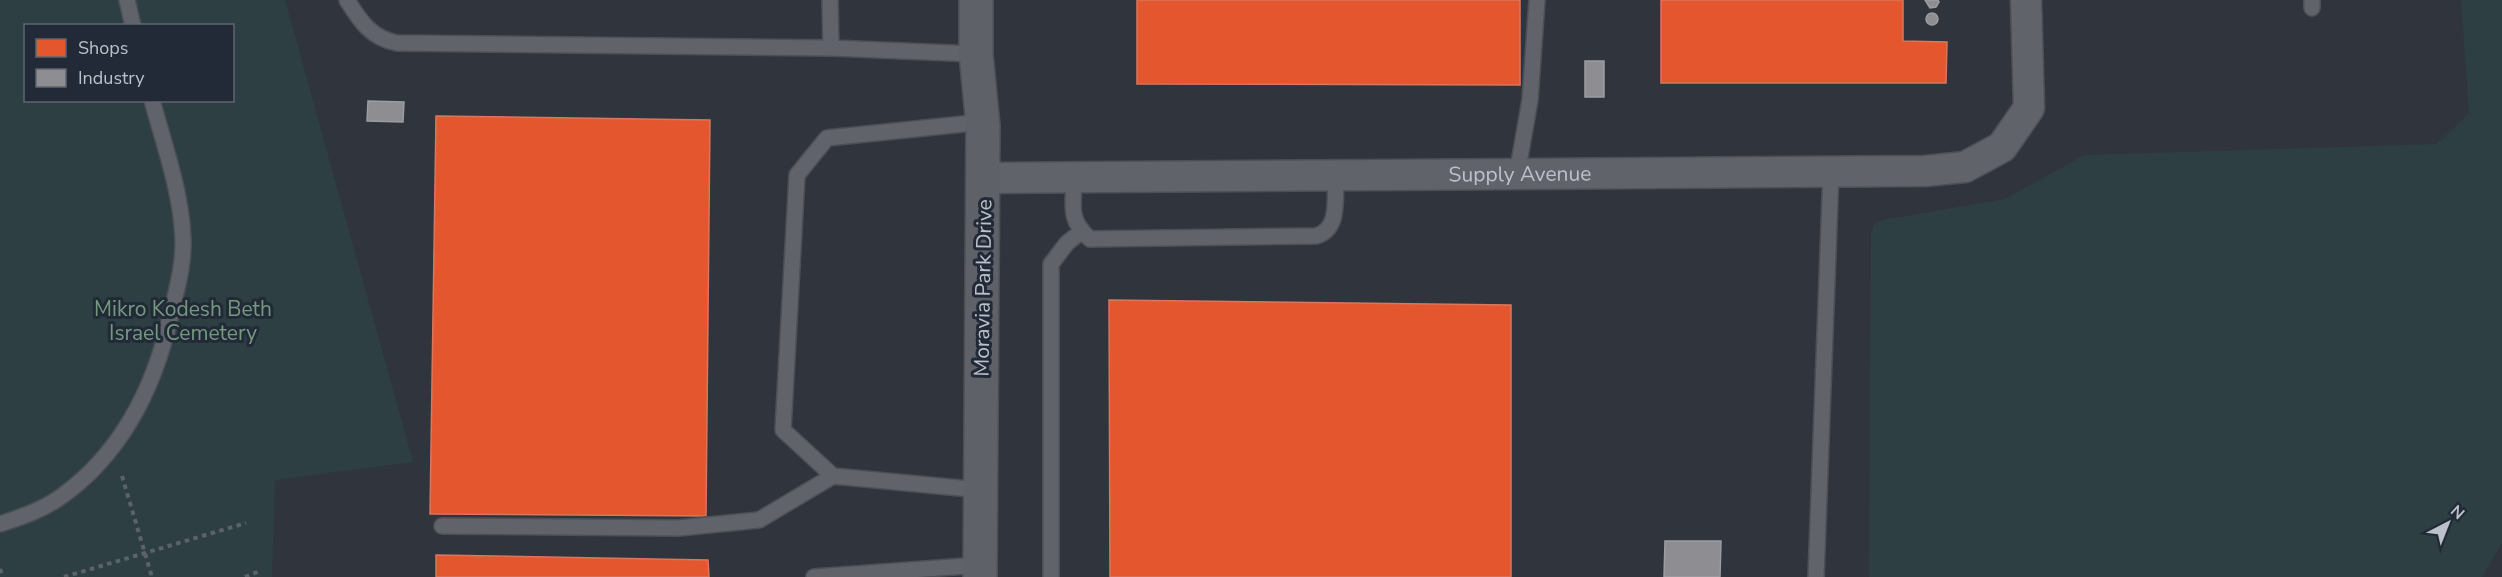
<svg xmlns="http://www.w3.org/2000/svg" width="2502" height="577" viewBox="0 0 2502 577" font-family="'Nunito Sans',sans-serif">
<rect width="100%" height="100%" fill="#30343c"/>
<!-- green -->
<path fill="#2d3f43" fill-rule="evenodd" d="M0,0H285L413,462L275,480L272,577H0ZM26,26H232V100H26Z
M2461,0H2502V543L2482,577H1869L1871,234L1874,225L1883,220L2005,199L2085,155L2437,144L2469,113Z"/>
<!-- shops -->
<path fill="#e4572e" stroke="#d8775d" stroke-width="1.5" d="M1137,0H1520V85L1137,84Z
M1661,0H1903V41L1947,42L1946,83H1661Z
M436,116L710,120L706,516L430,514Z
M1109,300L1511,305V577H1110Z
M436,555L708,560L709,577H436Z"/>
<!-- industry -->
<path fill="#8d8d92" stroke="#9b9da3" stroke-width="1.5" d="M1925,0H1938L1939,2L1936,7L1930,8Z
M1926 19a6 6 0 1 1 12 0a6 6 0 1 1-12 0Z
M1585,61H1604V97H1585Z
M368,101L404,102L403,122L367,121Z
M1665,541H1721L1720,577H1664Z"/>
<g fill="none" stroke-linecap="round" stroke-linejoin="round">
<!-- lane casing -->
<g stroke="#4c4f55" stroke-width="18">
<path id="lane" d="M127,0L133,26
M347,0C360,21 371,38 397,43L831,48L976,54
M830,0L831,48
M2312,0V8
M1517,174L1530,100L1537,0
M1074,177C1074,205 1067,219 1090,239L1316,236C1341,229 1334,197 1336,175
M981,490L833,476L783,430L797,175L827,138L983,122
M0,524C21,517 43,510 62,496C123,452 155,386 171,314C177,288 184,264 183,238C181,191 164,145 152,100
M442,526L679,528L759,520L833,476
M814,577L980,565
M1051,577V264L1067,243L1082,231
M1816,577L1831,171"/>
</g>
<!-- street casing -->
<g stroke="#4c4f55" stroke-width="33">
<g id="street">
<path id="s1" d="M984,178L1925,171L1965,167L2002,147L2029,108L2026,0"/>
</g>
</g>
<!-- secondary casing -->
<g stroke="#4c4f55" stroke-width="36">
<path id="secondary" d="M976,0V54L983,126L980,577"/>
</g>
<!-- path -->
<path stroke="#5d6268" stroke-width="4" stroke-dasharray="4.5 4.5" stroke-linecap="butt" d="M122,476L152,577
M0,569L3,577
M64,577L246,523
M245,577L260,571"/>
<!-- lane -->
<use href="#lane" stroke="#60636a" stroke-width="15"/>
<!-- street -->
<use href="#street" stroke="#60636a" stroke-width="30"/>
<!-- secondary -->
<use href="#secondary" stroke="#5e6168" stroke-width="33"/>
</g>
<g text-anchor="middle" dominant-baseline="central" stroke-width="6" stroke-linejoin="round" paint-order="stroke">
<!-- street labels -->
<g font-size="21" fill="#bbc1cb" stroke="#222a37">
<text stroke="none"><textPath href="#s1" startOffset="536">Supply Avenue</textPath></text>
<text transform="translate(983 288) rotate(-89)">Moravia Park Drive</text>
</g>
<!-- park labels -->
<g font-size="21" fill="#749a7e" stroke="#222a37">
<text x="183" y="309">Mikro Kodesh Beth<tspan x="183" dy="24">Israel Cemetery</tspan></text>
</g>
</g>
<!-- legend -->
<rect x="24" y="24" width="210" height="78" fill="#222a37" stroke="#5f6672" stroke-width="1.5"/>
<rect x="36" y="39" width="30" height="18" fill="#e4572e" stroke="#5f6672" stroke-width="1.5"/>
<text x="78" y="54" font-size="18" fill="#bbc1cb">Shops</text>
<rect x="36" y="69" width="30" height="18" fill="#8d8d92" stroke="#5f6672" stroke-width="1.5"/>
<text x="78" y="84" font-size="18" fill="#bbc1cb">Industry</text>
<!-- north arrow -->
<g transform="translate(2448 523) rotate(42)" stroke="#222a37" stroke-width="4.5" paint-order="stroke">
<path d="M0-4.5L10 22L0 15L-10 22Z" fill="#bbc1cb"/>
<text y="-9" font-size="16" font-weight="bold" text-anchor="middle" fill="#bbc1cb">N</text>
</g>
</svg>
